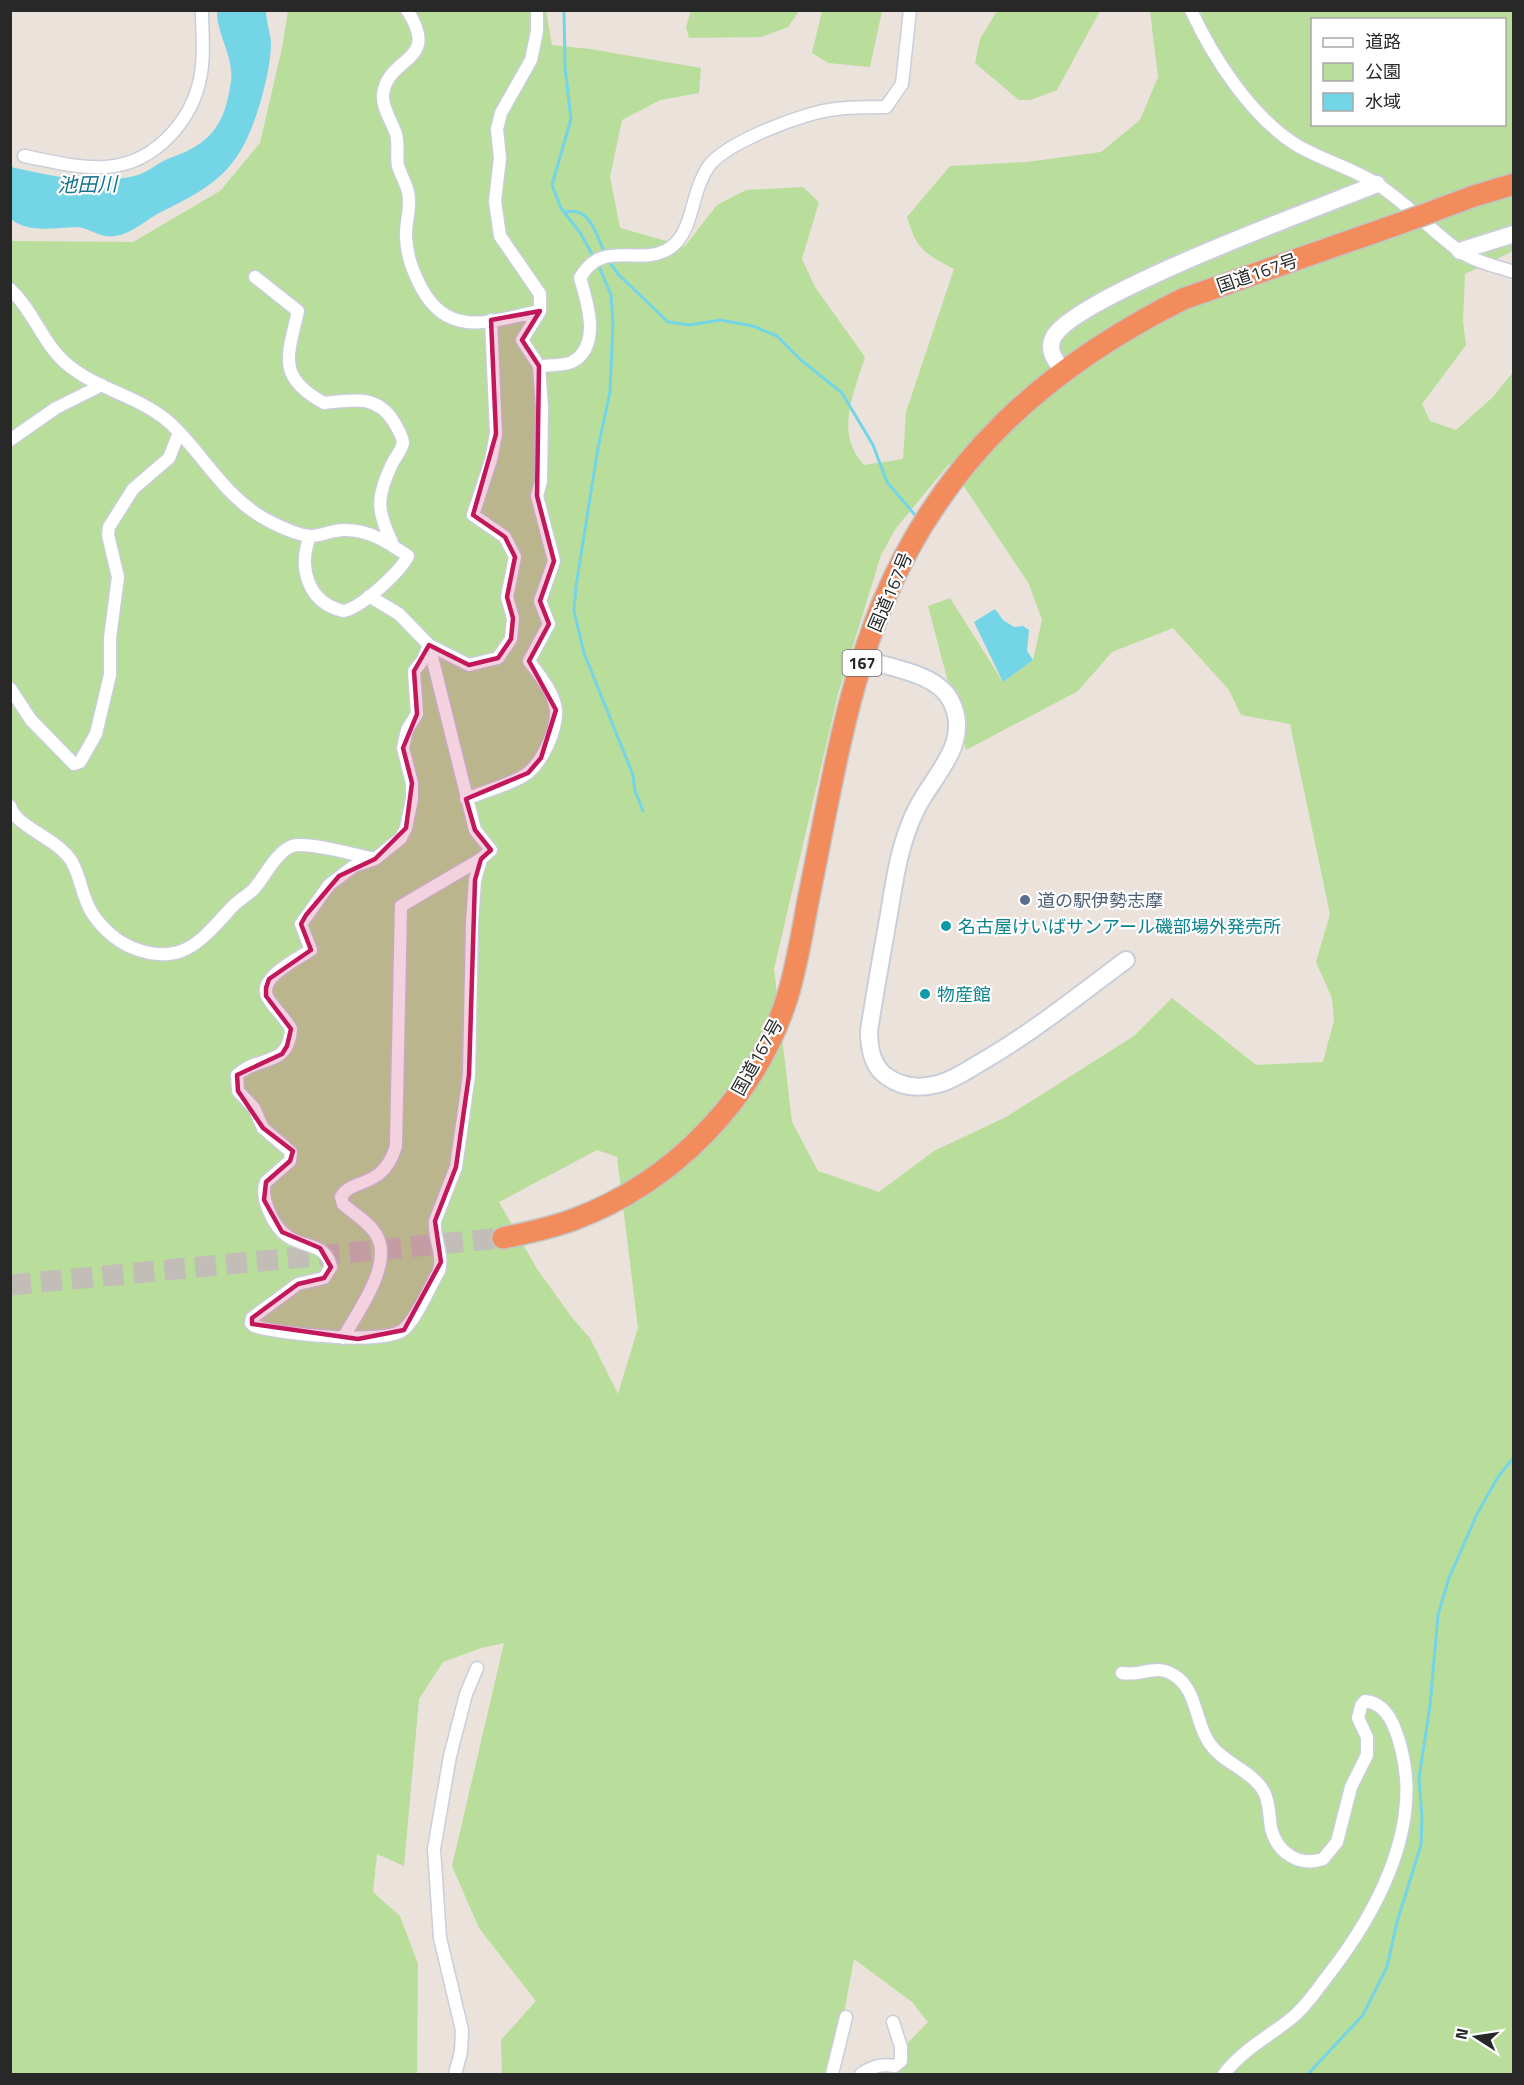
<svg xmlns="http://www.w3.org/2000/svg" width="1524" height="2085" viewBox="0 0 1524 2085" font-family="'Titillium Web','Noto Sans JP',sans-serif">
<rect width="100%" height="100%" fill="#eae2db"/>
<!-- green -->
<path fill="#b9dd9a" fill-rule="evenodd" d="M288,11H546L552,45L590,49L701,68L699,93L660,100L622,120L610,177L620,228L685,246L717,205L746,190L803,187L819,202L802,259L815,287L865,357C854,393 834,433 864,465L903,459L906,412L954,269C925,253 917,251 907,217L950,166L1027,162L1101,152L1140,120L1158,77L1150,11H1513V251L1465,274L1463,321L1466,345L1422,404L1430,421L1456,430L1493,397L1513,372V2074H878L928,2022L912,2002L854,1959L835,2061L825,2074H502L501,2040L536,2001L479,1928L452,1866L504,1643L481,1648L443,1662L419,1699L404,1866L377,1854L373,1892L400,1916L418,1964L417,2074H11V241L133,242L220,191L260,143L282,48ZM1312,20H1504V124H1312ZM949,464L1029,584L1042,620L1033,660L1003,682L950,598L928,606L966,750L1078,691L1112,652L1173,628L1229,690L1241,715L1290,724L1330,914L1316,962L1332,998L1334,1020L1323,1062L1256,1065L1172,998L1134,1036L1006,1117L934,1151L879,1192L818,1171L792,1122L774,969L838,694L881,555L896,528ZM597,1150L617,1157L638,1328L618,1394L590,1338L573,1319L537,1269L499,1202Z
M691,11V10L799,11L788,27L761,37L689,38L686,27Z
M822,11H882L870,67L828,63L812,53Z
M997,11V10L1100,11L1057,90L1030,100H1019L975,63L980,39Z"/>
<!-- water -->
<path fill="#74d5e6" d="M217,11H266C266,21 270,31 271,42C271,61 266,82 261,100C242,165 222,182 163,211C146,219 134,233 115,236C100,239 89,227 76,227C55,228 27,233 11,219V167C49,176 99,186 138,175C150,171 159,162 170,158C211,144 225,125 231,81C234,56 217,36 217,11Z
M995,609L1003,620L1014,627L1023,626L1029,630L1027,651L1033,660L1003,682L974,622Z"/>
<g fill="none" stroke-linecap="round" stroke-linejoin="round">
<!-- stream -->
<path stroke="#74d5e6" stroke-width="3" d="M564,10L565,67L571,119L552,185L561,208L581,234L594,258
M566,212C590,206 597,236 605,254
M608,260L619,275L668,322L690,325L720,320L753,326L777,336L801,360L842,393L873,445L887,482L915,515
M598,264L611,295L613,322L610,392L598,448L576,586L574,611L584,653L633,775L635,791L643,811
M1308,2074L1363,2015L1387,1967L1397,1922L1421,1845L1422,1818L1419,1778L1430,1706L1438,1615L1449,1578L1477,1514L1498,1477L1514,1457"/>
<!-- highway-tunnel -->
<path stroke="#c3bdb7" stroke-width="21" stroke-dasharray="21 10" stroke-linecap="butt" d="M10,1285L503,1238"/>
<!-- street casing -->
<g stroke="#c9ced9" stroke-width="15">
<path id="street" d="M407,10C442,63 387,55 383,95C382,108 392,122 396,134C399,144 396,156 398,166C401,175 406,183 408,192C412,207 405,222 406,237C407,257 413,272 422,289C450,340 494,320 540,311
M1191,10C1213,58 1252,118 1298,146C1324,161 1355,169 1380,186C1408,205 1431,230 1458,250C1474,262 1496,266 1514,272
M24,156C50,161 79,169 106,167C158,163 197,116 202,66C204,47 202,29 202,10
M255,277L298,311C288,356 276,377 324,403C352,400 377,394 394,422C397,428 403,436 403,443C402,449 395,458 392,464C375,500 377,511 394,547
M10,289C34,311 43,345 68,365C98,390 142,397 171,424C205,456 224,497 267,520C279,526 296,535 310,536C322,536 334,529 346,530C370,530 389,543 408,556C400,572 360,609 343,611C307,602 298,567 310,536
M539,366C548,365 564,366 572,362C602,346 587,301 580,278C603,237 639,268 670,248C690,234 691,205 700,183C702,178 705,172 708,167C726,142 805,112 836,109C852,107 869,107 886,107L902,84L910,10
M10,440L56,408L102,385
M369,596L399,614L429,645L469,665L498,658L511,639L513,618L507,597L515,557L505,537L473,515L491,460L496,434L491,320
M429,645L423,660L414,671L417,714L407,730L403,748L412,783V799L406,828L401,838L375,859L354,866L329,885L301,924L311,950C298,959 256,978 268,998C275,1010 285,1017 291,1029C289,1068 258,1055 237,1075L238,1091L254,1108L263,1128L291,1152L290,1161L266,1182C259,1197 274,1227 287,1236C303,1248 326,1242 331,1267L324,1278L298,1284L252,1318L251,1323L254,1326C278,1334 384,1345 403,1330C416,1320 430,1286 439,1271C444,1253 433,1238 435,1221L456,1167L469,1075L472,923L475,880L481,859
M10,688L31,720L74,764L80,762L96,734L110,675V638L118,577L108,535L109,527L133,489L169,458L179,433
M466,799C482,792 516,783 529,772C544,759 557,729 556,710C554,692 539,675 529,661L549,624L540,601L554,561L537,496L541,481L542,407L539,366L522,340L540,311V294L500,236L495,201L500,158L497,129L501,113L531,60L537,31V10
M10,806C15,827 58,838 72,862C81,878 82,897 92,913C102,928 116,941 133,948C182,967 201,941 232,907C238,901 246,896 253,890C265,877 275,853 292,846C308,841 354,855 372,858
M343,1338C357,1313 393,1265 377,1236C370,1223 354,1214 343,1204L341,1197C352,1177 383,1190 396,1146L401,906L481,859L491,850L475,830L429,645
M1122,1673C1143,1677 1157,1661 1178,1678C1197,1693 1196,1725 1210,1744C1224,1764 1253,1771 1264,1792C1270,1803 1269,1817 1271,1828C1277,1853 1299,1867 1323,1859L1337,1842L1351,1787L1367,1755V1737L1358,1718L1361,1706L1365,1701C1388,1703 1396,1729 1401,1748C1423,1830 1374,1917 1326,1978C1316,1991 1306,2006 1293,2017C1270,2036 1242,2050 1224,2074
M455,2074L461,2052L462,2030L440,1938L434,1849L450,1756L466,1694L477,1668
M832,2074L846,2017
M861,2074C873,2066 881,2064 895,2066L901,2061V2047L893,2022"/>
</g>
<!-- secondary casing -->
<g stroke="#c9ced9" stroke-width="20">
<path id="secondary" d="M1460,251L1514,234
M1063,371C1056,361 1047,351 1053,338C1072,297 1323,206 1377,184
M863,659C890,668 937,673 951,701C972,743 934,774 917,808C900,841 895,877 889,914C882,953 875,992 869,1031C869,1047 872,1066 886,1076C902,1088 919,1089 938,1084C954,1080 969,1069 983,1061C1033,1032 1079,995 1126,960"/>
</g>
<!-- highway casing -->
<g stroke="#c3c3c3" stroke-width="24">
<path id="highway" d="M1474,196L1514,184
M503,1238C527,1233 552,1228 575,1219C673,1182 755,1099 787,998C797,966 802,933 808,901C829,800 844,695 884,600C944,458 1047,367 1183,299L1404,222"/>
</g>
<!-- street -->
<use href="#street" stroke="#fff" stroke-width="12"/>
<!-- secondary -->
<use href="#secondary" stroke="#fff" stroke-width="16"/>
<!-- highway -->
<use href="#highway" stroke="#f38c5d" stroke-width="21"/>
<!-- highway-bridge casing -->
<g stroke="#c3c3c3" stroke-width="24" stroke-linecap="butt">
<path id="highway-bridge" d="M1404,222L1474,196"/>
</g>
<!-- highway-bridge -->
<use href="#highway-bridge" stroke="#f38c5d" stroke-width="21"/>
</g>
<!-- marked area -->
<path fill="#c2185b" fill-opacity="0.2" stroke="#c2185b" stroke-width="4.5" stroke-linejoin="round" d="M540,311L522,340L539,366L537,496L554,561L540,601L549,624L529,661L556,710L541,758L528,773L466,799L475,830L491,850L481,859L475,880L469,1075L456,1167L435,1221L441,1262L404,1330L358,1339L252,1324V1318L298,1284L324,1278L331,1267L320,1248L282,1232L264,1200L266,1182L290,1161L293,1151L263,1128L238,1091L237,1075L282,1054L287,1046L291,1029L266,996V988L269,979L311,950L301,924L306,915L339,876L375,859L406,828L412,783L403,748L417,714L414,671L429,645L469,665L498,658L511,639L513,618L507,597L515,557L505,537L473,515L496,434L491,320Z"/>
<!-- markers -->
<circle fill="#5c6f8a" stroke="#fff" stroke-width="2" cx="1025" cy="900" r="6"/>
<g fill="#0f9aa8" stroke="#fff" stroke-width="2">
<circle cx="946" cy="926" r="6"/>
<circle cx="925" cy="994" r="6"/>
</g>
<g text-anchor="middle" dominant-baseline="central" stroke-width="4.5" stroke-linejoin="round" paint-order="stroke">
<!-- shield labels -->
<rect fill="#fff" stroke="#686868" stroke-width="1.5" x="842.5" y="650" width="39" height="26" rx="4.5"/>
<g font-size="16" font-weight="bold" fill="#282828">
<text x="862" y="663">167</text>
</g>
<!-- street labels -->
<g font-size="18" fill="#282828" stroke="#fff">
<text transform="translate(1257 273) rotate(-19)">国道167号</text>
<text transform="translate(890 592) rotate(-67)">国道167号</text>
<text transform="translate(757 1057) rotate(-61)">国道167号</text>
</g>
<!-- service labels -->
<g font-size="18" fill="#4e5e75" stroke="#fff" text-anchor="start">
<text x="1037" y="900">道の駅伊勢志摩</text>
</g>
<!-- culture labels -->
<g font-size="18" fill="#0d838f" stroke="#fff" text-anchor="start">
<text x="958" y="926">名古屋けいばサンアール磯部場外発売所</text>
<text x="937" y="994">物産館</text>
</g>
<!-- water labels -->
<g font-size="20" font-style="italic" fill="#16738f" stroke="#fff">
<text transform="translate(87 184) rotate(-1)">池田川</text>
</g>
</g>
<!-- border -->
<rect width="1524" height="2085" fill="none" stroke="#282828" stroke-width="24"/>
<!-- legend -->
<rect x="1311" y="18" width="195" height="108" fill="#ffffff" stroke="#a9a9a9" stroke-width="1.5"/>
<rect x="1323" y="38" width="30" height="9" fill="#ffffff" stroke="#a9a9a9" stroke-width="1.5"/>
<text x="1365" y="48" font-size="18" fill="#282828">道路</text>
<rect x="1323" y="63" width="30" height="18" fill="#b9dd9a" stroke="#a9a9a9" stroke-width="1.5"/>
<text x="1365" y="78" font-size="18" fill="#282828">公園</text>
<rect x="1323" y="93" width="30" height="18" fill="#74d5e6" stroke="#a9a9a9" stroke-width="1.5"/>
<text x="1365" y="108" font-size="18" fill="#282828">水域</text>
<!-- north arrow -->
<g transform="translate(1476 2037) rotate(282)" stroke="#ffffff" stroke-width="4.5" paint-order="stroke">
<path d="M0-4.5L10 22L0 15L-10 22Z" fill="#282828"/>
<text y="-9" font-size="16" font-weight="bold" text-anchor="middle" fill="#282828">N</text>
</g>
</svg>
